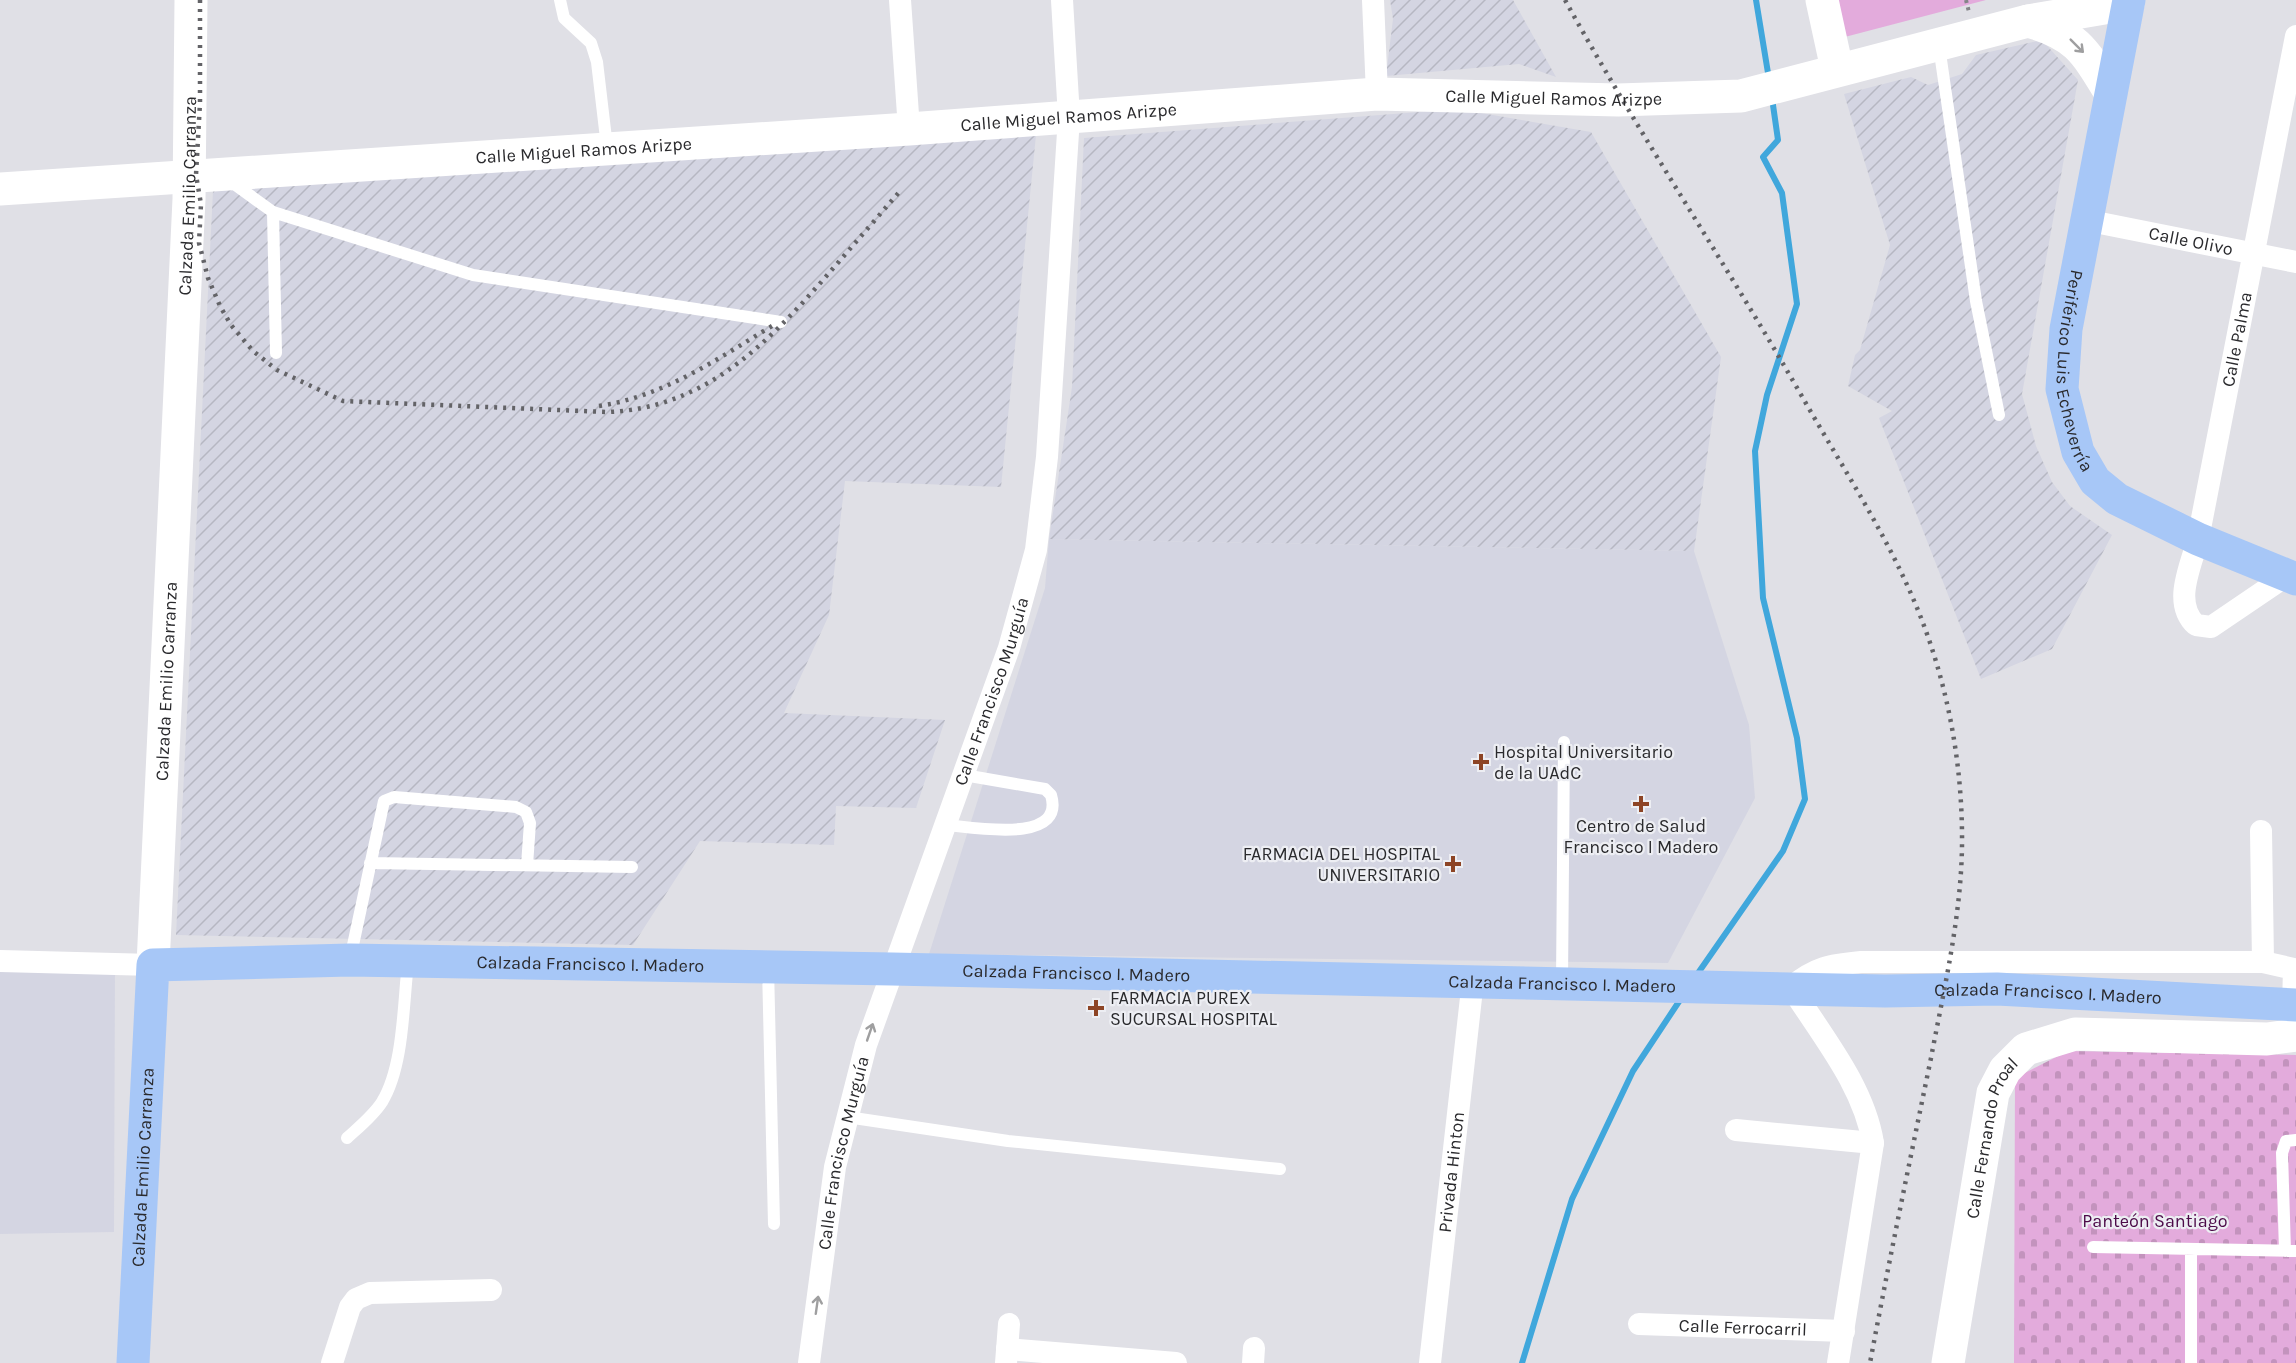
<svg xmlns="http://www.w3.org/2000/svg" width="2296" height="1363" viewBox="0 0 2296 1363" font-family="Karla,sans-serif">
<defs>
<pattern id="industrial-furrows" width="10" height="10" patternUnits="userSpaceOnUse" patternTransform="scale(1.5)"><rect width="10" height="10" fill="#d4d5e2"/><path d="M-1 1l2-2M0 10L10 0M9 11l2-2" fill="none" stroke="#b6b7c2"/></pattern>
<pattern id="cemetery-stones" width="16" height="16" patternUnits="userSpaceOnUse" patternTransform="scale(1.5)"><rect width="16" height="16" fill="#e3abdc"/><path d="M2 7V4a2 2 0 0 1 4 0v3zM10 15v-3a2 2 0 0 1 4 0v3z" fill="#c393bd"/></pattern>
</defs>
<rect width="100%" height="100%" fill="#e0e0e6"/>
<!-- built -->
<path fill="#d4d5e2" d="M1049,539L1694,551L1749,725L1755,798L1668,963L929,954L1045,588Z
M115,965L114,1232L0,1234V967Z"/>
<!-- industrial -->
<path fill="url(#industrial-furrows)" d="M1390,0H1513L1556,77L1519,64L1386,76L1393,19Z
M2042,40L2078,80L2022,394L2036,446L2052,482L2070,506L2112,535L2052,649L1981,679L1879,418L1892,411L1848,386L1855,355L1860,350L1890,245L1844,94L1911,77L1928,85L1962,74L1976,55Z
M1458,109L1591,132L1721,357L1694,551L1049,539L1072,387L1084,138Z
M1036,135L1001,487L845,481L829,615L784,713L945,720L916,808L836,806L834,845L700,841L633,945L176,935L213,191Z"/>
<!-- green -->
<path fill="#e3abdc" d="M1834,0H1986L1841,38Z"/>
<!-- cemetery -->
<path fill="url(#cemetery-stones)" d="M2068,1051L2296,1055V1363H2014L2015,1078Z"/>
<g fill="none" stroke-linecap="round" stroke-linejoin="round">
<!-- stream -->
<path stroke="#40a7dc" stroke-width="6" d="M1756,0L1769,79
M1696,976L1783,851L1805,799L1797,738L1763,598L1755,451L1767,395L1797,304L1782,193L1763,157L1778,140L1772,98
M1522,1363L1572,1199L1633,1071L1682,997"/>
<!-- path -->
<path stroke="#848488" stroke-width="4" stroke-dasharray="3 4.5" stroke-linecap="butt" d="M1966,0L1969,12"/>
<!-- lane -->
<path stroke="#fff" stroke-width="12" d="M560,0L564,18L591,43L597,62L607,147
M1939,46L1976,301L1999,415
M230,181L273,212L473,275L781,322
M273,212L276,353
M946,825C972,827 1066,845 1051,795L1045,789L964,775
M370,863L632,867
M350,959L384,801L394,797L516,807L526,812L530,823L527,865
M768,967L774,1224
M1562,983L1564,742
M847,1117L1008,1141L1280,1169
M347,1138C359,1127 373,1116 382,1102C404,1066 403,1004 408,963
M2093,1247L2296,1251
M2285,1251L2282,1153L2286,1141L2296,1140
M2191,1363V1250"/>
<!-- street -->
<g stroke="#fff" stroke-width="22">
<path d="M900,0L909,129"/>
<path d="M1373,0L1377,94"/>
<path id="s1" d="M2085,220L2296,262"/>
<path id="s2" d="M2289,574L2211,627L2196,625C2172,603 2191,566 2198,539L2296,36"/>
<path d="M2261,831L2263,962"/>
<path d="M0,961L153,965"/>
<path d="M1736,1130L1873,1143"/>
<path id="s3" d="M1639,1324L1844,1331"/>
<path d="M1007,1349L1176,1363"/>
<path d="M332,1363L350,1307L356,1299L370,1293L491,1290"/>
<path id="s4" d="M809,1363L835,1167L866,1045L1009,648L1036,550L1047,457L1069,117L1062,0"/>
<path d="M1006,1363L1009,1324"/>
<path d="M1253,1363L1254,1348"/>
<path id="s5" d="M1430,1363L1473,980"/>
<path d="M1838,1363L1873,1143C1864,1086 1822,1036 1791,987C1816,967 1829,965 1861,962H2263L2294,969L2293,1005"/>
</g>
<!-- secondary -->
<g stroke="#fff" stroke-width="33">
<path d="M1822,0L1837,69"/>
<path d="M2028,21C2076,34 2085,51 2110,92"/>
<path id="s6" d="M0,189L909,129L1377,94L1618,100L1741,96L2028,21L2128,4"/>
<path id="s7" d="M153,965L189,199L191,0"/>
<path id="s8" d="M1948,1363L1993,1093L2005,1070L2026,1049L2075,1034L2267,1039L2296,1035"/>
</g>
<!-- primary -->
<g stroke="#a7c7f7" stroke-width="33">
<path id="s9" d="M2129,0L2066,329L2062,389L2078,452L2095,481L2117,499L2198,539L2296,579"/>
<path id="s10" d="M133,1363L153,965L350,960L892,969L1885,991L1997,989L2296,1005"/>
</g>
<!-- rail -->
<path stroke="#636367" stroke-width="4.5" stroke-dasharray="3 6" stroke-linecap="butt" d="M200,0V103L196,175L201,204L199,243L208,278L220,306L231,325L253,351L277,370L343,401L608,412C703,408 764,347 823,280C849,250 875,220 901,190
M1565,0C1640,136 1727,265 1804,400C1839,461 1879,523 1908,587C1945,668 1963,758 1962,846C1961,917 1944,989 1931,1058C1910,1160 1889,1261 1870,1363
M599,406C666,396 720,357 777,323"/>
</g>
<!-- one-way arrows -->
<defs><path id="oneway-shaft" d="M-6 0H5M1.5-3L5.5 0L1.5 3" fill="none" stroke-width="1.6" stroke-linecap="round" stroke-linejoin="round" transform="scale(1.5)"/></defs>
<g stroke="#9f9fa0">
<use href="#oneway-shaft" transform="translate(2077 46) rotate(45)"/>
<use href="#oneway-shaft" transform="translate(870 1032) rotate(-71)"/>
<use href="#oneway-shaft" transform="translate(817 1305) rotate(-82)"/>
</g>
<!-- markers -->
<g fill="#8d4425" stroke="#edeef3" stroke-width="2">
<path d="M1478 753h6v6h6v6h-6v6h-6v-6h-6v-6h6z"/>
<path d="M1638 795h6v6h6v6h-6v6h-6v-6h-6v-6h6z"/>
<path d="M1450 855h6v6h6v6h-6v6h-6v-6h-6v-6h6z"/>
<path d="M1093 999h6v6h6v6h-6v6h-6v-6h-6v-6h6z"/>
</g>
<g text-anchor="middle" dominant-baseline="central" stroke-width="4.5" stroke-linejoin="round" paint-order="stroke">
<!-- street labels -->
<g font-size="18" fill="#2a2a2d" stroke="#edeef3">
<text stroke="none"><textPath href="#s6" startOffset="1557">Calle Miguel Ramos Arizpe</textPath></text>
<text stroke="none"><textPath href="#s6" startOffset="1071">Calle Miguel Ramos Arizpe</textPath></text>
<text stroke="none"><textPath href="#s6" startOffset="585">Calle Miguel Ramos Arizpe</textPath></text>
<text stroke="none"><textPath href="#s7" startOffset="770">Calzada Emilio Carranza</textPath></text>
<text stroke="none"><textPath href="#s1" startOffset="108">Calle Olivo</textPath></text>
<text stroke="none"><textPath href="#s2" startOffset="404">Calle Palma</textPath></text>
<text stroke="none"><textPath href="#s9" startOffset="378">Periférico Luis Echeverría</textPath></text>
<text stroke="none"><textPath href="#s7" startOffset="284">Calzada Emilio Carranza</textPath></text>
<text stroke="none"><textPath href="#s4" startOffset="699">Calle Francisco Murguía</textPath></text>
<text stroke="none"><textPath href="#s10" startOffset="836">Calzada Francisco I. Madero</textPath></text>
<text stroke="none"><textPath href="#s10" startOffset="1322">Calzada Francisco I. Madero</textPath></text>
<text stroke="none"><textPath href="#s10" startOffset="1808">Calzada Francisco I. Madero</textPath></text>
<text stroke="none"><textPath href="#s10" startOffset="2294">Calzada Francisco I. Madero</textPath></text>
<text stroke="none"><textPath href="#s8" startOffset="230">Calle Fernando Proal</textPath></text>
<text stroke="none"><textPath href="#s4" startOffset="213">Calle Francisco Murguía</textPath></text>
<text stroke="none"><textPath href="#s10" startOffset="196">Calzada Emilio Carranza</textPath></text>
<text stroke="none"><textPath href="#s5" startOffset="192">Privada Hinton</textPath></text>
<text stroke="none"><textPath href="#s3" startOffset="104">Calle Ferrocarril</textPath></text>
</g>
<!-- poi labels -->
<g font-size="18" fill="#2a2a2d" stroke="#edeef3" text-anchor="start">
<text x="1494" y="752">Hospital Universitario<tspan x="1494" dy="21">de la UAdC</tspan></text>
<text x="1641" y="826" text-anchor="middle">Centro de Salud<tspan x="1641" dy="21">Francisco I Madero</tspan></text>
<text x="1440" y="854" text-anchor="end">FARMACIA DEL HOSPITAL<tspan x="1440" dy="21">UNIVERSITARIO</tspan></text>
<text x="1110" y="998">FARMACIA PUREX<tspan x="1110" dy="21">SUCURSAL HOSPITAL</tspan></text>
</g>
<!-- park labels -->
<g font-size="18" fill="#4c0a48" stroke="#edeef3">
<text x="2155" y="1221">Panteón Santiago</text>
</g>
</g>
</svg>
